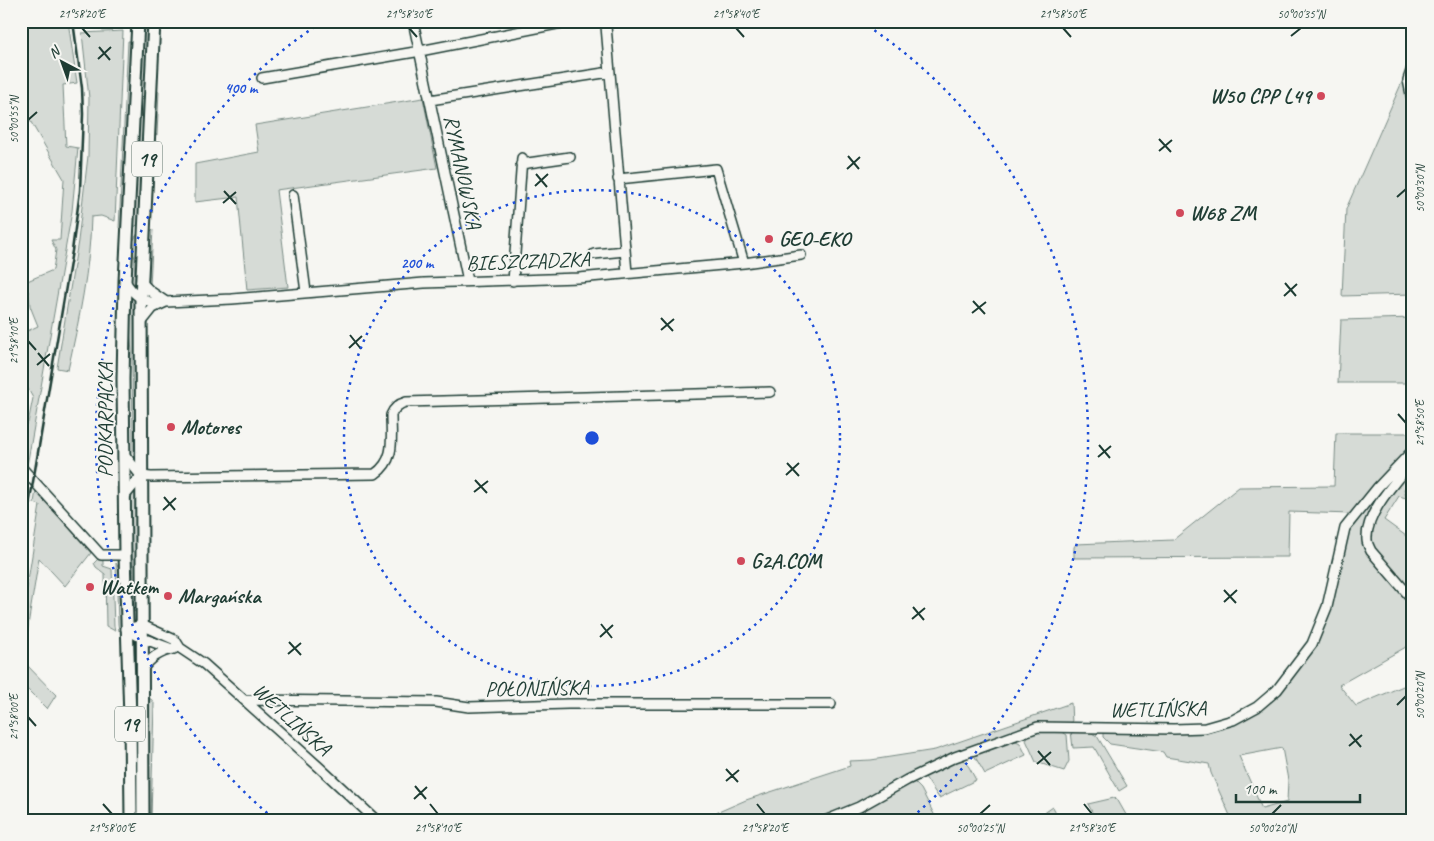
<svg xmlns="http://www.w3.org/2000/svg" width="1434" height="841" viewBox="0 0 1434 841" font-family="Caveat,sans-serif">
<rect width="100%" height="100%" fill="#f6f6f2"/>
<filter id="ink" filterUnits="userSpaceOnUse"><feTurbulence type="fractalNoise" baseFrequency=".02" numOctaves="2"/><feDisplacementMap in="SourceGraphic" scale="10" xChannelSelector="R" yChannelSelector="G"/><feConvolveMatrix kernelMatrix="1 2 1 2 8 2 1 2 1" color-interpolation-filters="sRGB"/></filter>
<g filter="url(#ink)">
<!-- green -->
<path fill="#d6dbd6" stroke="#7a8c85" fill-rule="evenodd" d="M21,21H68L77,83L63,85L66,146L78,148L72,211L27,466L21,459V428L28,423L33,398L21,376V334L38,326L30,306L29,294L25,282L53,270L56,250L51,240H60L64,179L21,105Z
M142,21H149L140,223L133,228Z
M123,31L115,221L101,216L91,217C90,268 79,320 68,370L57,368L78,241L88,156L89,98L82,33Z
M128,41H130L132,45L123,226L121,229L119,228Z
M1413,57V294L1342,296L1346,209Z
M158,91H159L157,135L153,132L155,93Z
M423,98L437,168L276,190L288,287L247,290L238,197L195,202V164L259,152L255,125Z
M153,229L150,286L147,278L148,234Z
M138,233L136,287L134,283L135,258L131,248L133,241Z
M130,295L136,302L135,461L133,451L132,352L128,310Z
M1413,318V383H1338L1341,320Z
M1336,433H1413V442L1400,459L1351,514L1289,512L1288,557L1074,558V547L1076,544L1173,540L1239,487L1334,486Z
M1413,452L1365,529L1364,547L1413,604V643L1339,685L1356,706L1408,684L1413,697V820H1232L1211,773L1209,764L1166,757L1163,752L1110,744L1103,737V730L1193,731L1259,707L1314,646L1347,533L1366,507ZM1282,748L1288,780L1287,802L1262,809L1239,756Z
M1413,462V476L1404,489L1406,498L1399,496L1384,520L1413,541V597C1403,585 1373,555 1370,542C1365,521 1401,479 1413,462Z
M36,490L91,553L65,586L39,558L29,619L24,662L56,695L47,709L21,683V625L40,505L34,503Z
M135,490H136V613L134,611C134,594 134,577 133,560C131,537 123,511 135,490Z
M98,559L103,561V566L112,569L114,626L115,631L106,626L105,574L96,567L94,563Z
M116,563L120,570L121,629L119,631L118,624Z
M134,643L137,644V677H133Z
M133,685H137L138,820H135Z
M148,699H151L154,703L151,820H147Z
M1071,703L1072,724L1046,725L930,765L893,783L876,794L861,802L812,820H700L746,800L850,766L849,761L871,760L935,750Z
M1036,731H1061L1067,735L1069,761L1064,771L1036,762L1026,740L1029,734Z
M1071,731H1088L1097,736L1127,786L1119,791L1094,747L1073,748Z
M1014,740L1020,743L1026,755L985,774L974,755Z
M961,757L969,767L976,780L939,798L925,777V774Z
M913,781L921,789L937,820L841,819Z
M1114,798L1117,799L1129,820H1096L1088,804Z
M1053,807L1060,820H1034Z"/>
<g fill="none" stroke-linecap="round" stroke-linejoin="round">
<!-- minor casing -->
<g stroke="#1f3d34" stroke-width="12">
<path id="minor" d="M413,21L468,281
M604,21L606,26L627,273
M1413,65L1408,80L1413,104
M262,78L415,52L572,21
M430,100L610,72
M521,164L570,157
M618,179L716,169L744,263
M293,195L306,292
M594,254L625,251
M125,281C133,295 145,303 161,304
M513,281L522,158
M141,282L150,291L166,302
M141,323L153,308L166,302L232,299L424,283L579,278L744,263L801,255
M124,454L141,476L151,477L375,474C396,460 391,438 391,415C394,408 398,404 406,402L770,392
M1413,460C1397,480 1365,513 1367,540C1367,543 1369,547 1371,551L1413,600
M21,467L101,555H125
M124,497L141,476
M126,629L142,625L175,640L180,648L204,664L319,767L376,820
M126,629L142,638L172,649
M142,670C150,658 160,651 174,649
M245,700L436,702L469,707L568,704H831
M827,820L859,807L907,780L955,757L1038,727L1174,729L1205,728L1233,720L1257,707L1277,690L1312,644L1327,607L1345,528L1378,487L1413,450"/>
</g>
<!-- major casing -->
<g stroke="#1f3d34" stroke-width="15">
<path id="major" d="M131,820L130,719L125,555L123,379L125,281L138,21
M143,820L141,298L154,21"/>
</g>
<!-- minor -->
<use href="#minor" stroke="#f6f6f2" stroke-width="9"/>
<!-- major -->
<use href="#major" stroke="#f6f6f2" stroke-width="11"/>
<!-- rail -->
<path stroke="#1f3d34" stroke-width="2.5" d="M21,553L72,251L80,191L83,114L82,88L73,21"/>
</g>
</g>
<!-- ticks -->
<path fill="none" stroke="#1f3d34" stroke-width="2" d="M82,28L90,37M409,28L417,37M736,28L744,37M1063,28L1071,37M1291,36L1301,28M99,47L110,60M98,59L111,47M28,120L37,112M1159,139L1171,152M1159,151L1172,140M848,156L859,169M847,169L860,157M536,174L547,187M535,186L548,174M224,191L236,204M1397,197L1406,189M223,203L236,192M1285,283L1296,296M1284,296L1297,284M973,301L985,314M972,313L986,302M661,318L673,331M661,330L674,319M350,335L361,349M28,341L36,350M349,348L362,336M38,353L49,366M37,365L50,354M1398,414L1406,423M1099,445L1110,458M1098,457L1111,446M787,463L799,476M786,475L799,463M475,480L487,493M474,492L488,481M164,497L175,510M163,510L176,498M1224,590L1236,603M1224,602L1237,590M913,607L924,620M912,619L925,608M601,624L612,638M600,637L613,625M289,642L301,655M288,654L301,643M1397,705L1406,696M28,717L36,726M1350,734L1361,747M1349,746L1362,735M1038,751L1050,765M1037,764L1051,752M726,769L738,782M726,781L739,770M415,786L426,799M414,799L427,787M103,804L112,814M430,804L438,814M757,804L765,814M1084,804L1092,814M980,814L990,805M1272,814L1281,805"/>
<!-- distance rings -->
<g fill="none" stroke="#1d4ed8" stroke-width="2.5" stroke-dasharray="2.5 5">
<circle cx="592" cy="438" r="248"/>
<path d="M273 818A496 496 0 0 1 322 22M862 22A496 496 0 0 1 911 818"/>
</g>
<!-- markers -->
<g fill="#d1495b" stroke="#f6f6f2" stroke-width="2">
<circle cx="1321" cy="96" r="5"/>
<circle cx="1180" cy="213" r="5"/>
<circle cx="769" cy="239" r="5"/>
<circle cx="171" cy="427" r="5"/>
<circle cx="741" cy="561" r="5"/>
<circle cx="90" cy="587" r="5"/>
<circle cx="168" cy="596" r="5"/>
</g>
<g text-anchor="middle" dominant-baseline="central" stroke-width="4" stroke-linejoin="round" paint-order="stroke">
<!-- shield labels -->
<g fill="#f6f6f2" stroke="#60746d" stroke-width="1">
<rect x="132" y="141.5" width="30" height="35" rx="4"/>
<rect x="115" y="706.5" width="30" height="35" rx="4"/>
</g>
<g font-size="20" font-weight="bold" fill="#1f3d34">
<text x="147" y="159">19</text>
<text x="130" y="724">19</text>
</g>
<!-- poi labels -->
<g font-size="21" font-weight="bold" fill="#1f3d34" stroke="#f6f6f2" text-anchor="start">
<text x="1311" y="96" text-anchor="end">W50 CPP L49</text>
<text x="1190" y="213">W68 ZM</text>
<text x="779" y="239">GEO-EKO</text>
<text x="181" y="427">Motores</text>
<text x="751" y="561">G2A.COM</text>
<text x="100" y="587">Watkem</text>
<text x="178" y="596">Margańska</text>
</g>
<!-- street labels -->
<g font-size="21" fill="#1f3d34" stroke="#f6f6f2">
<text transform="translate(463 172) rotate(78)">RYMANOWSKA</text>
<text transform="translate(528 261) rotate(-2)">BIESZCZADZKA</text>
<text transform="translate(105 420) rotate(-90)">PODKARPACKA</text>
<text transform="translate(537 688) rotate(-1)">POŁONIŃSKA</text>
<text transform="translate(1158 709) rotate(-1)">WETLIŃSKA</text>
<text transform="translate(292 719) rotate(42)">WETLIŃSKA</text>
</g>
</g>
<circle cx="592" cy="438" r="8" fill="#1d4ed8" stroke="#f6f6f2" stroke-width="2.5"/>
<g font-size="15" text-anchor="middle" font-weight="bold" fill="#1d4ed8" stroke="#f6f6f2" stroke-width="4" stroke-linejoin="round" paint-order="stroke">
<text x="241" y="93">400 m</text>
<text x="417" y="268">200 m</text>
</g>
<!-- margin -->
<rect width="1434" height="841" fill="none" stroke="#f6f6f2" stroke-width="55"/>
<!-- north arrow -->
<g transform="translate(62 62) rotate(319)" stroke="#f6f6f2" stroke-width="4" paint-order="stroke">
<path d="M0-4L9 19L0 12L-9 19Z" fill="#1f3d34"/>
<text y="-8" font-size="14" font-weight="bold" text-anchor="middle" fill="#1f3d34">N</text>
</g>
<!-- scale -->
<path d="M1236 794v8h124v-8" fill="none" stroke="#1f3d34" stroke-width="2.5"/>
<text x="1244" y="794" font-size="15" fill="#1f3d34" stroke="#f6f6f2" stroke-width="4" paint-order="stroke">100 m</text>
<rect x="28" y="28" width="1378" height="786" fill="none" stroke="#1f3d34" stroke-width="2"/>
<g font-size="12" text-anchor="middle" fill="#1f3d34">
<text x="82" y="18">21°58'20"E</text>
<text x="409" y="18">21°58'30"E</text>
<text x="736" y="18">21°58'40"E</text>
<text x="1063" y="18">21°58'50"E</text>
<text x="1301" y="18">50°00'35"N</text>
<text transform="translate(14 120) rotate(-90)" y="4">50°00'55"N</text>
<text transform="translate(1420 189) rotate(-90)" y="4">50°00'30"N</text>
<text transform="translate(14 341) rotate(-90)" y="4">21°58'10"E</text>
<text transform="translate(1420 423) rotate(-90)" y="4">21°58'50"E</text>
<text transform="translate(1420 696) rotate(-90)" y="4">50°00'20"N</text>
<text transform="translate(14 717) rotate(-90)" y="4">21°58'00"E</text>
<text x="112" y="832">21°58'00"E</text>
<text x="438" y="832">21°58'10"E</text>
<text x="765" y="832">21°58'20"E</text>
<text x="980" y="832">50°00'25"N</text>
<text x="1092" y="832">21°58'30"E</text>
<text x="1272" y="832">50°00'20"N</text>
</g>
</svg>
